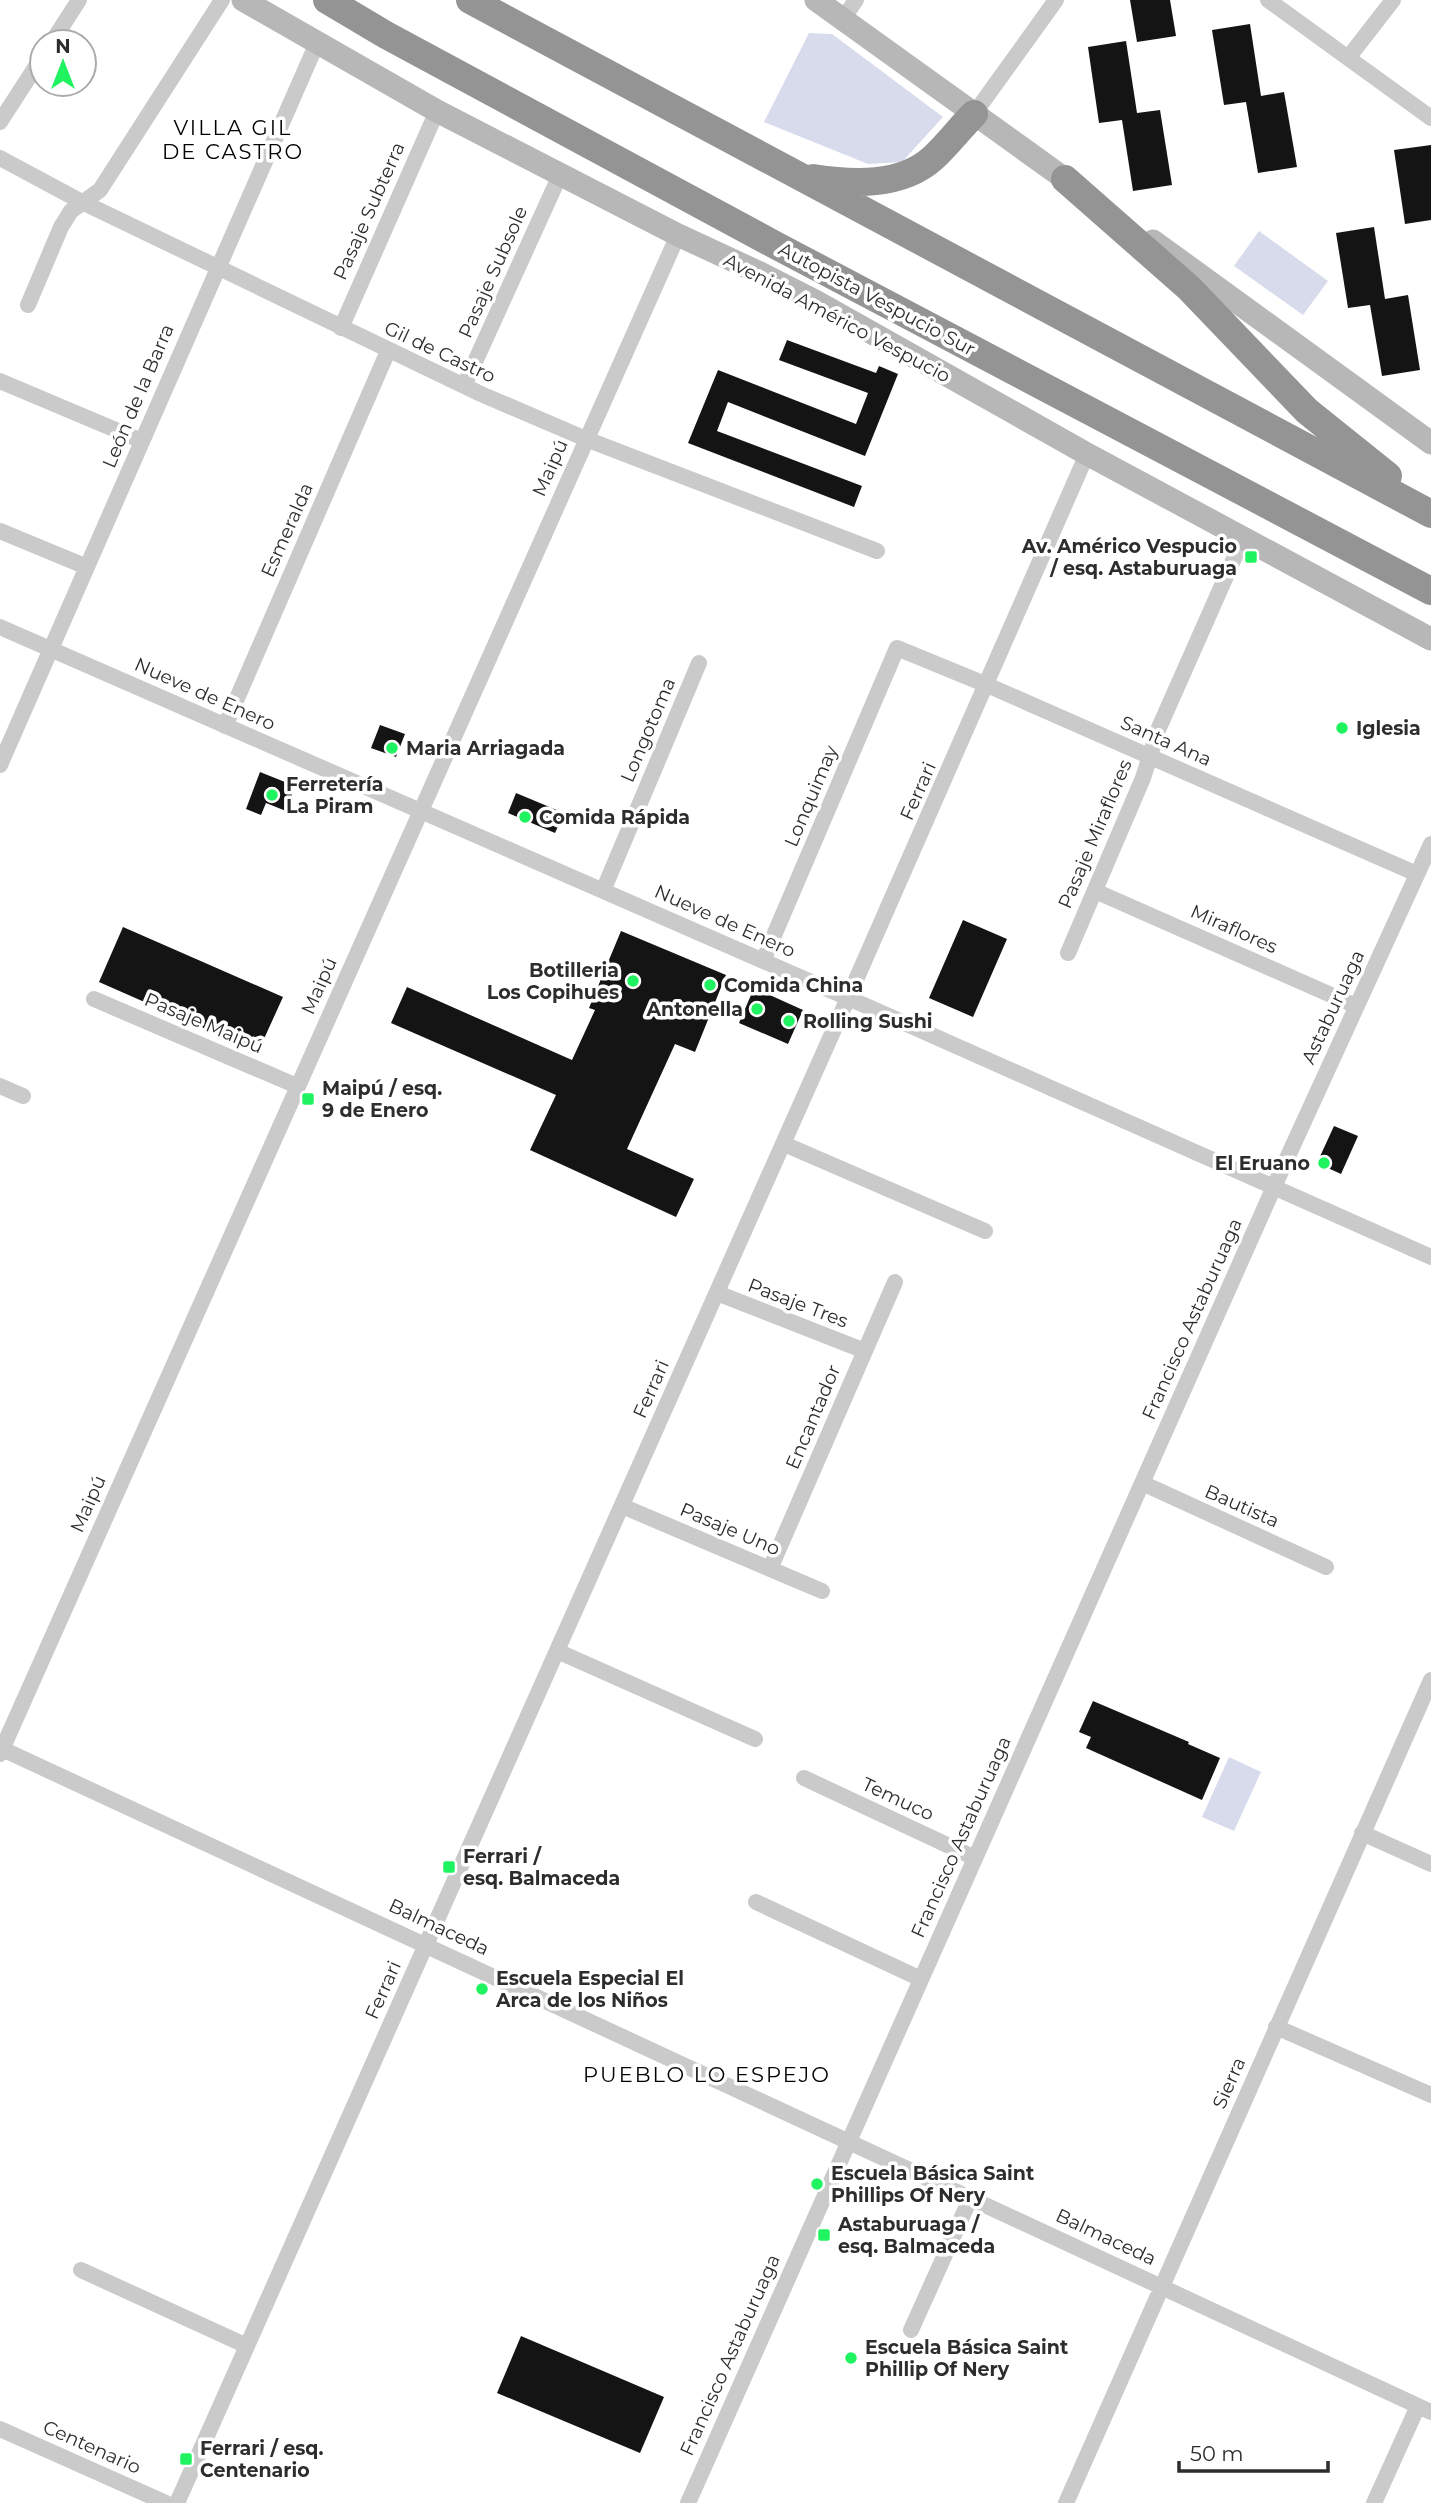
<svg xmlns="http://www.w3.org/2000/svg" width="1431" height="2503" viewBox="0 0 1431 2503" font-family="Montserrat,sans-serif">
<rect width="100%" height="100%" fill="#fff"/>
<!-- green -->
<path fill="#d8dbec" d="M809,33L832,34L943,117L902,162L868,164L764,122Z
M1259,231L1328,281L1303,315L1234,266Z
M1229,1757L1261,1772L1234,1831L1202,1817Z"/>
<!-- building -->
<path fill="#141414" d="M1130,0H1170L1176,36L1137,42Z
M1250,24L1261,96L1284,92L1297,167L1258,173L1246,102L1224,105L1212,30Z
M1126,41L1137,113L1160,110L1172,185L1133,191L1122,120L1099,123L1088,47Z
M1431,145V220L1405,224L1394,150Z
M1374,227L1385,299L1408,295L1420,370L1382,376L1370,305L1348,308L1336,233Z
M787,340L876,373L879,366L898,374L865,456L728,402L717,431L862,486L854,507L688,443L718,370L856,424L868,393L779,360Z
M380,725L405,734L396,757L371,748Z
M260,772L295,786L286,811L266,803L261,815L246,809Z
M516,793L564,813L555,833L508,813Z
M963,920L1007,939L973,1017L929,998Z
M123,927L283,997L258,1052L99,982Z
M621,931L726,975L695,1052L675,1044L627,1149L694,1179L676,1217L530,1150L556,1095L391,1023L407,987L572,1060L595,1010L589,1008Z
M754,988L803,1010L788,1044L739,1023Z
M1334,1126L1358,1136L1341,1174L1317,1163Z
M1093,1701L1189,1742L1188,1744L1220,1758L1202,1800L1086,1748L1091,1737L1079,1732Z
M521,2336L664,2397L640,2453L497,2393Z"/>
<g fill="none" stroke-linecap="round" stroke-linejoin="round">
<!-- minor -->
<path stroke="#cacaca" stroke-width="16" d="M1268,0L1431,118
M843,19L856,0
M52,42L79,0
M1348,58L1393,0
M974,114L1056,0
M0,122L42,57
M0,158L82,202L481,394L586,439L877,551
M28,305L61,227L71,211L100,190L222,0
M341,328L437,111
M0,381L142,441
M464,386L560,175
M0,531L87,567
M0,627L864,1005L1431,1257
M225,726L388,351
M0,765L317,43
M603,891L699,663
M1095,891L1356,1006
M1068,953L1143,778L1158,730L1243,538
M763,961L897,648L987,685L1417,874
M94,999L297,1086
M0,1086L23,1096
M784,1144L985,1231
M717,1293L865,1351
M1142,1483L1326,1567
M622,1506L822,1591
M770,1569L895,1282
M557,1651L755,1739
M0,1748L1431,2412
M0,1754L678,235
M804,1778L975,1858
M1362,1833L1431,1864
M756,1902L921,1979
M1276,2027L1431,2095
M81,2270L247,2346
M911,2330L971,2197
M0,2429L166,2503
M177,2503L848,998L1087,454
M688,2503L1273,1189L1431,844
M1066,2503L1431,1680
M1374,2503L1418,2406"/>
<!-- secondary -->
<path stroke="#b7b7b7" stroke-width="23" d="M243,0L437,111L678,235L760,273L817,302L1087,454L1431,639
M816,0L1079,189
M1153,241L1431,443"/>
<!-- motorway -->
<path stroke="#949494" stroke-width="28" d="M327,0L386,35L777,246L1431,591
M470,0L1431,514
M813,178C852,184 901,187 933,158C947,145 960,128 974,114
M1065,179L1189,288L1307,411L1388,476"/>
</g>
<!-- markers -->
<g fill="#1ff360" stroke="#fff" stroke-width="2.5">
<rect x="1244" y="550" width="14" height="14" rx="3.5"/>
<circle cx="1342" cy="728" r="7"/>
<circle cx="392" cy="748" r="7"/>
<circle cx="272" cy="795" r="7"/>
<circle cx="525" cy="817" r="7"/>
<circle cx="633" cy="981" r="7"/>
<circle cx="710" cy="985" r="7"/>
<circle cx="757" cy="1009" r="7"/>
<circle cx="789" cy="1021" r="7"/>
<rect x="301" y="1092" width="14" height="14" rx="3.5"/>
<circle cx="1324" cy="1163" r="7"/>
<rect x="442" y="1860" width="14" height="14" rx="3.5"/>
<circle cx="482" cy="1989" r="7"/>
<circle cx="817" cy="2184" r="7"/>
<rect x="817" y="2228" width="14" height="14" rx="3.5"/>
<circle cx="851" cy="2358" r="7"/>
<rect x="179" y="2452" width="14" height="14" rx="3.5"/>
</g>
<g text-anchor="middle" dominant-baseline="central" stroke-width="7" stroke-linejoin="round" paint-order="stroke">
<!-- street labels -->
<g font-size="19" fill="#2d2d2d" stroke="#fff">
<text transform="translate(369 211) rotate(-66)">Pasaje Subterra</text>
<text transform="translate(493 272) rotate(-66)">Pasaje Subsole</text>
<text transform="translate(877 299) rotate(28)">Autopista Vespucio Sur</text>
<text transform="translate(837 318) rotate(28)">Avenida Américo Vespucio</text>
<text transform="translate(440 352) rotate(25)">Gil de Castro</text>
<text transform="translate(138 396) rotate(-67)">León de la Barra</text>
<text transform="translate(550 468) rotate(-66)">Maipú</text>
<text transform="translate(287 530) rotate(-66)">Esmeralda</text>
<text transform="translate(205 694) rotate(24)">Nueve de Enero</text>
<text transform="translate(648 730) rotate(-67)">Longotoma</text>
<text transform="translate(1166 741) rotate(24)">Santa Ana</text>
<text transform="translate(918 791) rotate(-66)">Ferrari</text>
<text transform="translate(811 796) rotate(-67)">Lonquimay</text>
<text transform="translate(1095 834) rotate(-67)">Pasaje Miraflores</text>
<text transform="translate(725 921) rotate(24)">Nueve de Enero</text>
<text transform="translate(1234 929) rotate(24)">Miraflores</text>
<text transform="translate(319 986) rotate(-66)">Maipú</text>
<text transform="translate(1333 1007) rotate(-65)">Astaburuaga</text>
<text transform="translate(204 1023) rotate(23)">Pasaje Maipú</text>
<text transform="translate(798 1303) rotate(21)">Pasaje Tres</text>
<text transform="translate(1192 1319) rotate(-66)">Francisco Astaburuaga</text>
<text transform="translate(651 1389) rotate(-66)">Ferrari</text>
<text transform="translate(813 1417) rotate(-67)">Encantador</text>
<text transform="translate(88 1504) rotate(-66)">Maipú</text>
<text transform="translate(1242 1506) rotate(24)">Bautista</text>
<text transform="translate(730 1529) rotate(23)">Pasaje Uno</text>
<text transform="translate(898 1799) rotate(25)">Temuco</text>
<text transform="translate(961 1837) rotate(-66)">Francisco Astaburuaga</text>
<text transform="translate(439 1927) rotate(25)">Balmaceda</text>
<text transform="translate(383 1990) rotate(-66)">Ferrari</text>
<text transform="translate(1229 2083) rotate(-66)">Sierra</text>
<text transform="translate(1106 2237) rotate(25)">Balmaceda</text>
<text transform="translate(730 2355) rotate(-66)">Francisco Astaburuaga</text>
<text transform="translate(92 2447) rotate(24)">Centenario</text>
</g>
<!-- poi labels -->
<g font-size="19" font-weight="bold" fill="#2d2d2d" stroke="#fff" text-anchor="start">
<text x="1237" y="546" text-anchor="end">Av. Américo Vespucio<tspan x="1237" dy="22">/ esq. Astaburuaga</tspan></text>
<text x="1356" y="728">Iglesia</text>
<text x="406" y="748">Maria Arriagada</text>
<text x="286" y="784">Ferretería<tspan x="286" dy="22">La Piram</tspan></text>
<text x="539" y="817">Comida Rápida</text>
<text x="619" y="970" text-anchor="end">Botilleria<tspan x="619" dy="22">Los Copihues</tspan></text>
<text x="724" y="985">Comida China</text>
<text x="743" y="1009" text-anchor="end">Antonella</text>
<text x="803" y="1021">Rolling Sushi</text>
<text x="322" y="1088">Maipú / esq.<tspan x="322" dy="22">9 de Enero</tspan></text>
<text x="1310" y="1163" text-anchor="end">El Eruano</text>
<text x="463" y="1856">Ferrari /<tspan x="463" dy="22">esq. Balmaceda</tspan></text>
<text x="496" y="1978">Escuela Especial El<tspan x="496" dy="22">Arca de los Niños</tspan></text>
<text x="831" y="2173">Escuela Básica Saint<tspan x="831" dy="22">Phillips Of Nery</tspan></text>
<text x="838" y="2224">Astaburuaga /<tspan x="838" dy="22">esq. Balmaceda</tspan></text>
<text x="865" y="2347">Escuela Básica Saint<tspan x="865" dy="22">Phillip Of Nery</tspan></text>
<text x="200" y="2448">Ferrari / esq.<tspan x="200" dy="22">Centenario</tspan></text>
</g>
<!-- neighbourhood labels -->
<g font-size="21" letter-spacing="2" fill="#000" stroke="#fff">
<text x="233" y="127">VILLA GIL<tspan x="233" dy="24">DE CASTRO</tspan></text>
<text x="707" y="2074">PUEBLO LO ESPEJO</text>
</g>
</g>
<!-- north arrow -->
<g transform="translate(63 63)"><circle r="33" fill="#ffffff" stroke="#ababab" stroke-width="2"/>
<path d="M0-5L12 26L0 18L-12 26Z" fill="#1ff360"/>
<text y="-10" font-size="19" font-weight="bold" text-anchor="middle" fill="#2d2d2d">N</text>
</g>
<!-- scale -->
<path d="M1179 2461v10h149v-10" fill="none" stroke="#2d2d2d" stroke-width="3.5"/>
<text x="1190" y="2461" font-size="21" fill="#2d2d2d" stroke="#ffffff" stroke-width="5" paint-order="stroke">50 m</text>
</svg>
